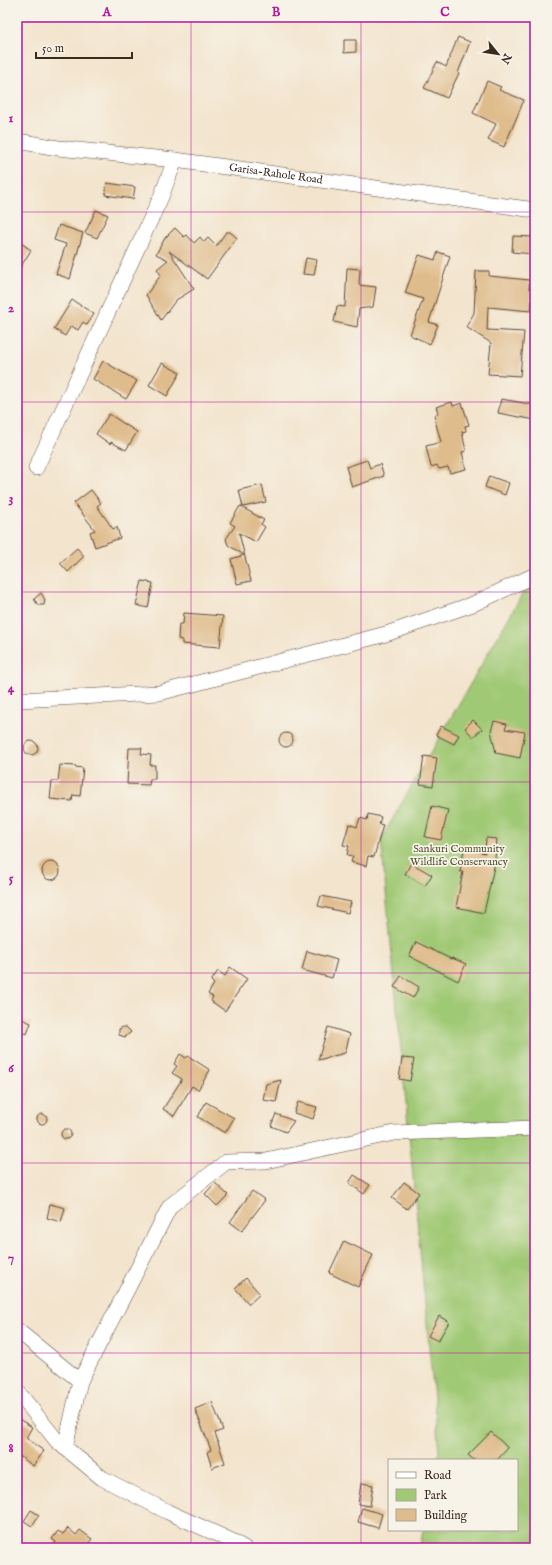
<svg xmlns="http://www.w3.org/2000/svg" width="552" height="1565" viewBox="0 0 552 1565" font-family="'IM FELL English',serif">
<rect width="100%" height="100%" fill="#f7f3e8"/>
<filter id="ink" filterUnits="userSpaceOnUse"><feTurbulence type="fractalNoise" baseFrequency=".025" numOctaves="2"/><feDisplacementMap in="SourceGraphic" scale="8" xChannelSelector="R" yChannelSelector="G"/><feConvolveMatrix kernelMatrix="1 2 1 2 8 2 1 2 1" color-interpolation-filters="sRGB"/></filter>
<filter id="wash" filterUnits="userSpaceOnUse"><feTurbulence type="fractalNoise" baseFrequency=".012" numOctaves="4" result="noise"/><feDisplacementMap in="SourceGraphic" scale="16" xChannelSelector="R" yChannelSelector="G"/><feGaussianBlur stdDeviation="0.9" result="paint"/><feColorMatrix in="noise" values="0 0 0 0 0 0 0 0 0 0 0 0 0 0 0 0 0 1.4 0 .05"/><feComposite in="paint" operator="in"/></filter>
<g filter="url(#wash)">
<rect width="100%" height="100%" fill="#f3e4cd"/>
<!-- green -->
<path fill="#a0c975" stroke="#6e7a4a" d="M535,572V1548H420L423,1530H517V1460H437L439,1451L381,839Z"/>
<g id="blocks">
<!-- building -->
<path fill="#dfbc8c" d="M458,37L470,42L458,73H459L447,98L424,88L437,62L446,67Z
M344,40H356V52L344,53Z
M487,81L501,87L499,90L524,100L504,147L488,140L496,124L473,113Z
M107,183L135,187L133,199L105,195Z
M96,210L108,215L97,238L85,233Z
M59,225L83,233L70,279L56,274L66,244L54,240Z
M175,228L184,237L187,235L194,243L200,237L204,242L208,238L216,246L226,232H230L237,238L207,279L169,251L194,289L176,300L161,320L146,295L161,275L157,269L168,260L156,254L165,238Z
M513,236L534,237L533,254L512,252Z
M21,243L31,250L17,273V250Z
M438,252L450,256L429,322L438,325L430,344L410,335L423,299L405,293L419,255L435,260Z
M306,258L317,260L314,275L303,274Z
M347,268L360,269L359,285L376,287L373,307L359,309L357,327L334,322L337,306L345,307Z
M476,271H489V276L529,280V289H533L531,311L488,307L487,330L524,332L520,376L488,374L491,343L466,327L474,313Z
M72,300L94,314L87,325L83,322L78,330L71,326L65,336L54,329Z
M103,361L137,381L126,399L93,379Z
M162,363L180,373L167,396L149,385Z
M501,399L535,405V420L498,413Z
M452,402L453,406L462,403L469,425L465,426L466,431L462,432L466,451L462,452L466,469L450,473L448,467L439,469L437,465L431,467L426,446L441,442L436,424L435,416L438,412L436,407Z
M109,414L137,432L126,450L111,442L110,444L96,434Z
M367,460L370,468L380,464L384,476L352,487L346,467Z
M489,476L509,483L505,495L485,487Z
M262,485L266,502L243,507L239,490Z
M91,490L101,503L97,506L113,529L117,527L120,538L95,547L90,532L95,530L74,503Z
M240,506L264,520L261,524L265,527L256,542L239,533L251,581L237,584L231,559L244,555L228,545L226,539L235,526L230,523Z
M77,548L84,556L68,572L60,563Z
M142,581L153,583L148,608L136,605Z
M41,593L45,600L44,605H38L34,599Z
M184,613L223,616L220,647L182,644V640L178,639L179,624H183Z
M473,720L482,729L473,737L465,728Z
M494,721L507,724L505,729L525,732L520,758L496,753L491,731Z
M441,726L459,735L454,744L436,735Z
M279 740a7 7 0 1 1 14 0a7 7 0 1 1-14 0Z
M24 748a7 7 0 1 1 14 0a7 7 0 1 1-14 0Z
M129,748H142L141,754L151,755L150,765H155V779H150L149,785L127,784Z
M424,756L437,758L433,786L420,784Z
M60,765L76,766L75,767L83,768L80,796L73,795L72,801L50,799L52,781H58Z
M432,806L448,810L441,840L425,837Z
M368,814L381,817L379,824L383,825L374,857L368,856L366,866L351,862L353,856L347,855L349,846L343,845L349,824L357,827L360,818L367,820Z
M486,838L497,839L494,867L484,913L456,907L463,872H460L464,849L485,853Z
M42 871a9 9 0 1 1 18 0a9 9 0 1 1-18 0Z
M411,863L432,875L425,886L405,874Z
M321,896L351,902L348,913L318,906Z
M416,942L451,959L452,958L466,964L458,981L409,956Z
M307,951L337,960L332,978L302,970Z
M230,967L247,979L225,1011L211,1001L213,997L208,994L214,984L211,981L218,971L225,976Z
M401,976L419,987L413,998L394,987Z
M17,1017L31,1023L27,1034L17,1031Z
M123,1027H126L131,1032L125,1037L119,1035V1029Z
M328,1027L350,1034L345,1053L318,1060Z
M180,1054L186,1058L188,1056L210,1070L198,1090L192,1086L174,1116L163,1109L182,1079L172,1073L177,1066L174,1064Z
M402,1058L414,1059L410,1081L399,1079Z
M281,1080L276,1102L263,1100L266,1084Z
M206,1102L234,1118L225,1133L198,1117Z
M298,1102L317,1107L313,1119L294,1113Z
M37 1119a5 5 0 1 1 10 0a5 5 0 1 1-10 0Z
M276,1114L294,1121L286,1132L271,1126Z
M61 1134a5 5 0 1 1 10 0a5 5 0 1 1-10 0Z
M354,1175L370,1185L364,1194L349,1183Z
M404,1182L419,1193L407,1209L392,1198Z
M215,1183L228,1195L217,1206L205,1194Z
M252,1191L265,1200L242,1231L230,1222Z
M50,1204L65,1208L61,1222L47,1218Z
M344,1241L373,1255L358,1287L329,1273Z
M246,1278L260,1294L249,1304L235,1288Z
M439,1316L449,1322L438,1341L428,1336Z
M212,1402L223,1430L215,1433L225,1463L212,1468L207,1452L211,1450L195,1409Z
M17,1418L32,1427L26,1438L44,1451L33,1466L17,1454Z
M491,1432L508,1448L497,1460H474L468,1455Z
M361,1483L373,1485L370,1506L358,1504Z
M362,1508L382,1514L378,1528L358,1522Z
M31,1510L39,1515L32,1526L24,1521Z
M68,1528L76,1535L80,1530L92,1539L85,1548H52L56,1542L52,1539L58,1531L63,1534Z"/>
</g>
</g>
<g filter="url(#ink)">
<use href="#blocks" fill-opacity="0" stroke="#574638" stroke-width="1"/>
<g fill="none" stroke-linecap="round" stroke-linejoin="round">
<!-- street casing -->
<g stroke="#574638" stroke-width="16">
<g id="street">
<path id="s1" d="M17,141L58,148L175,160L535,210"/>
<path d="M36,468L161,197L175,160"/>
<path d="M17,700L159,693L386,634L473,604L535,575"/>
<path d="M17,1330L80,1381"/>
<path d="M17,1391L57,1441L102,1478L168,1512L230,1540L244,1548"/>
<path d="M65,1448L80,1381L170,1206L226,1162L266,1161L394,1133L535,1128"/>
</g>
</g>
<!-- street -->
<use href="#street" stroke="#fff" stroke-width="15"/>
</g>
</g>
<!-- grid -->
<path fill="none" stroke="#b5179e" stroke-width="1" stroke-opacity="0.55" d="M191,17V1548M361,17V1548M17,212H535M17,402H535M17,592H535M17,782H535M17,973H535M17,1163H535M17,1353H535"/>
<g text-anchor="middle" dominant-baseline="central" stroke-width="3.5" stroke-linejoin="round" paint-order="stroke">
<!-- street labels -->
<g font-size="11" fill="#3b2a1e" stroke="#f7f3e8">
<text stroke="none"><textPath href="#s1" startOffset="261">Garisa-Rahole Road</textPath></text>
</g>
<!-- park labels -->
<g font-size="11" fill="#545234" stroke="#f7f3e8">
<text x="459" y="849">Sankuri Community<tspan x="459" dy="13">Wildlife Conservancy</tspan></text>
</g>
</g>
<!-- margin -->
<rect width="552" height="1565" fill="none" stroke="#f7f3e8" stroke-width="44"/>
<!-- legend -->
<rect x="388" y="1459" width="130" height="72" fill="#f7f3e8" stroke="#aca397"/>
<rect x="396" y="1472" width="20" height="6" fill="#ffffff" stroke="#aca397"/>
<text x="424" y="1479" font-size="12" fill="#3b2a1e">Road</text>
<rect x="396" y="1489" width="20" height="12" fill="#a0c975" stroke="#aca397"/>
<text x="424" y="1499" font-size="12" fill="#3b2a1e">Park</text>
<rect x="396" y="1509" width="20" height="12" fill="#dfbc8c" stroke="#aca397"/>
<text x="424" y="1519" font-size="12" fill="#3b2a1e">Building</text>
<!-- north arrow -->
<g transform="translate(498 54) rotate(120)" stroke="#f7f3e8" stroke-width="3" paint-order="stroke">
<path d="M0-3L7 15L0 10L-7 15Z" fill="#3b2a1e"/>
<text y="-6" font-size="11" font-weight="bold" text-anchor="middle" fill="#3b2a1e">N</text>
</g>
<!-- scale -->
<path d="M36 52v6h96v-6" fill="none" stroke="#3b2a1e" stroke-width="2"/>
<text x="42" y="52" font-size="12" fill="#3b2a1e" stroke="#f7f3e8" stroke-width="3" paint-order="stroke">50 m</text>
<rect x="22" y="22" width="508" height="1521" fill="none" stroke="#b5179e" stroke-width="1.5"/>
<g font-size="13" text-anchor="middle" font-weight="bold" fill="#b5179e">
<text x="107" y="16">A</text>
<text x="276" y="16">B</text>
<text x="445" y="16">C</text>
<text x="11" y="122">1</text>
<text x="11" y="312">2</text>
<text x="11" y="502">3</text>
<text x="11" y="692">4</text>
<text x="11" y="882">5</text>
<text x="11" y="1072">6</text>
<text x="11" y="1262">7</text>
<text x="11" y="1452">8</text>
</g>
</svg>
